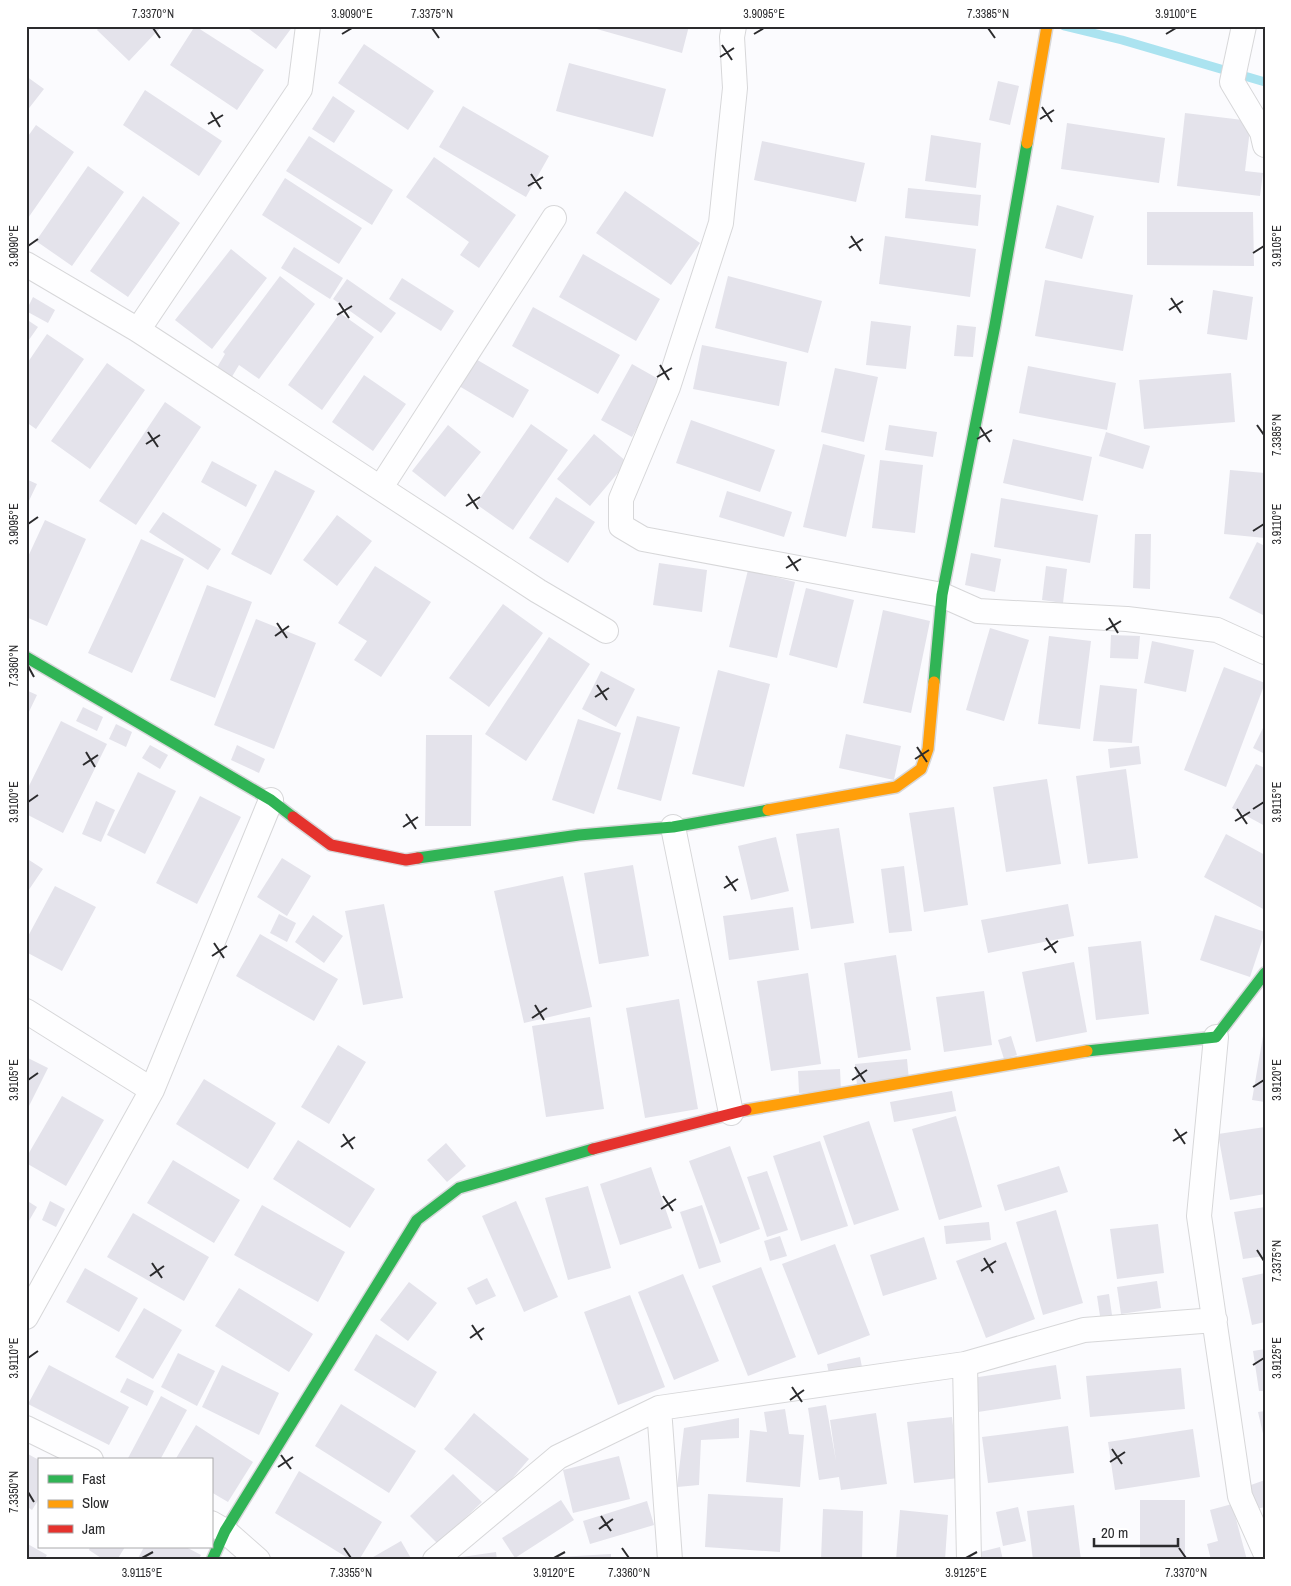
<svg xmlns="http://www.w3.org/2000/svg" width="1291" height="1586" viewBox="0 0 1291 1586" font-family="'Archivo Narrow',sans-serif">
<rect width="100%" height="100%" fill="#fbfbfe"/>
<g fill="none" stroke-linecap="round" stroke-linejoin="round">
<!-- stream -->
<path stroke="#abe3f0" stroke-width="9" d="M1064,26L1122,40L1265,82"/>
</g>
<!-- building -->
<path fill="#e4e3eb" d="M100,26H162L129,61L97,30Z
M195,26L264,70L237,110L170,65Z
M245,26H293L276,49Z
M586,26H689L682,53Z
M364,44L434,91L408,130L338,83Z
M569,63L666,89L653,137L556,111Z
M26,76L44,89L26,112Z
M998,81L1019,86L1010,125L989,120Z
M145,90L222,141L199,176L123,125Z
M333,96L355,111L334,143L312,129Z
M463,106L549,156L526,197L439,147Z
M1185,113L1251,121L1245,171L1263,173L1260,196L1177,186Z
M1067,123L1165,138L1159,183L1061,169Z
M36,125L74,152L26,221V139Z
M931,135L981,143L976,188L925,181Z
M309,136L393,190L372,225L286,171Z
M762,141L865,163L856,202L754,180Z
M434,157L516,215L479,268L460,255L469,242L406,197Z
M88,166L124,192L72,266L36,241Z
M285,178L362,228L339,264L262,215Z
M908,188L981,195L978,226L905,218Z
M625,191L700,243L671,285L596,233Z
M143,196L180,223L128,297L90,271Z
M1057,205L1094,216L1082,259L1045,248Z
M1147,212H1253L1254,266L1147,265Z
M885,236L976,249L970,297L879,284Z
M294,247L343,278L330,299L281,268Z
M231,249L267,278L212,349L175,320Z
M583,254L660,299L636,341L559,297Z
M280,276L315,304L259,379L239,365L230,380L215,371L225,354L223,352Z
M728,276L822,301L808,353L715,328Z
M402,278L454,311L441,331L389,299Z
M347,279L396,313L381,333L333,299Z
M1045,280L1133,295L1123,351L1035,336Z
M1213,290L1253,297L1247,340L1207,334Z
M33,297L55,310L48,323L26,311Z
M533,307L620,355L598,394L512,346Z
M340,313L374,337L322,410L288,385Z
M26,319L38,327L26,344Z
M871,321L911,326L906,369L866,365Z
M957,325L976,327L973,357L954,356Z
M47,334L84,359L36,429L26,422V365Z
M702,345L787,362L779,406L693,389Z
M474,358L529,390L513,418L459,386Z
M107,363L145,390L90,469L51,441Z
M632,364L662,381L632,437L601,420Z
M1028,366L1116,383L1107,430L1019,413Z
M835,368L878,377L864,442L821,432Z
M1231,373L1235,422L1144,429L1139,380Z
M364,375L406,404L373,451L332,422Z
M165,402L201,427L136,525L99,501Z
M691,420L775,450L760,492L676,463Z
M531,424L568,450L513,530L476,504Z
M448,425L481,452L445,497L412,471Z
M889,425L937,432L933,457L885,450Z
M1106,432L1150,446L1143,469L1099,456Z
M594,434L627,462L590,506L557,479Z
M1013,439L1092,457L1083,501L1003,483Z
M823,444L865,455L846,537L803,527Z
M880,460L923,465L915,533L872,528Z
M212,461L257,485L246,507L201,482Z
M275,470L315,491L271,575L231,554Z
M1230,470L1265,473V538L1224,534Z
M26,479L37,484L26,507Z
M727,491L792,512L784,537L719,517Z
M556,497L595,522L568,563L529,538Z
M1001,498L1098,515L1090,563L994,547Z
M163,512L221,549L208,570L149,532Z
M337,515L372,541L337,586L303,560Z
M45,520L86,539L47,626L26,617V561Z
M1135,534H1151L1150,589L1133,588Z
M141,539L184,559L132,673L88,653Z
M1257,542L1265,546V616L1229,598Z
M971,553L1001,559L995,592L965,585Z
M659,563L707,570L702,612L653,605Z
M375,566L431,602L381,677L354,660L367,641L338,623Z
M1046,566L1067,569L1063,603L1042,600Z
M748,570L795,582L777,658L729,647Z
M207,585L252,602L215,698L170,680Z
M806,588L854,600L837,668L789,655Z
M503,604L543,633L489,707L449,678Z
M883,610L930,621L911,713L863,703Z
M256,619L316,643L274,749L214,725Z
M990,628L1029,640L1004,721L966,710Z
M1111,635L1140,636L1138,659L1110,658Z
M1049,636L1091,641L1080,729L1038,724Z
M549,637L590,664L526,761L485,734Z
M1152,641L1194,650L1186,692L1144,683Z
M1224,667L1265,683L1226,787L1184,770Z
M718,670L770,684L744,787L692,774Z
M601,671L635,689L616,727L582,709Z
M1100,685L1137,689L1132,743L1093,741Z
M26,690L37,695L26,718Z
M83,707L103,717L97,731L76,721Z
M637,716L680,727L661,801L617,789Z
M578,719L621,733L594,814L552,800Z
M61,721L107,744L63,833L26,814V792Z
M116,724L132,732L126,747L109,739Z
M1265,724V754L1253,748Z
M846,734L901,746L894,780L839,768Z
M426,735H472L471,826H425Z
M150,745L168,755L160,769L142,758Z
M237,745L265,759L259,773L231,760Z
M1139,746L1141,764L1110,768L1108,749Z
M1256,764L1265,768V826L1232,808Z
M1126,769L1138,858L1088,864L1076,776Z
M138,772L176,791L145,854L107,835Z
M1047,779L1061,864L1006,872L993,787Z
M200,796L241,817L197,904L156,883Z
M96,801L115,810L101,842L82,834Z
M954,807L968,905L924,912L909,813Z
M839,828L854,923L811,929L796,834Z
M1226,834L1265,855V910L1204,877Z
M776,837L789,891L751,900L738,846Z
M26,858L43,869L26,894Z
M282,858L311,876L287,916L257,897Z
M633,865L649,956L599,964L584,873Z
M904,866L912,931L889,933L881,869Z
M563,876L592,1007L524,1023L494,891Z
M55,886L96,907L62,971L26,952V940Z
M384,904L403,998L363,1005L345,911Z
M1068,904L1074,936L988,953L981,920Z
M793,907L799,950L729,960L723,916Z
M279,914L296,923L287,942L270,933Z
M313,915L343,936L324,963L295,942Z
M1215,915L1265,932L1250,977L1200,960Z
M260,934L338,979L314,1021L236,976Z
M1141,941L1149,1014L1096,1020L1088,947Z
M896,955L911,1050L858,1058L844,963Z
M1074,962L1087,1032L1036,1042L1022,972Z
M808,973L821,1064L771,1071L757,981Z
M984,991L992,1045L944,1052L936,997Z
M679,999L698,1109L645,1118L626,1008Z
M590,1017L604,1109L546,1117L532,1026Z
M1011,1036L1017,1055L1004,1059L998,1040Z
M1263,1036H1265V1102L1252,1100Z
M338,1045L366,1062L329,1124L301,1107Z
M26,1057L48,1068L26,1112Z
M907,1059L909,1080L857,1085L855,1064Z
M840,1069L841,1091L799,1093L798,1071Z
M204,1079L276,1123L248,1169L176,1124Z
M952,1091L956,1111L894,1122L890,1102Z
M62,1096L104,1120L66,1186L26,1163V1158Z
M956,1116L982,1207L939,1220L912,1129Z
M869,1121L899,1210L854,1225L823,1136Z
M1265,1127V1194L1230,1200L1218,1134Z
M298,1140L375,1189L350,1228L273,1179Z
M820,1141L848,1226L801,1241L773,1156Z
M446,1143L466,1166L447,1182L427,1160Z
M730,1146L760,1229L720,1244L689,1161Z
M173,1160L240,1200L214,1243L147,1203Z
M1059,1166L1068,1192L1005,1211L997,1185Z
M651,1167L672,1228L620,1245L600,1184Z
M767,1171L788,1230L767,1237L747,1177Z
M588,1186L611,1268L568,1280L545,1198Z
M26,1200L37,1207L26,1226Z
M50,1201L65,1209L56,1227L42,1220Z
M516,1201L558,1297L524,1312L482,1216Z
M262,1205L345,1252L318,1302L234,1255Z
M702,1205L721,1262L699,1269L680,1212Z
M1265,1207V1256L1243,1259L1234,1212Z
M1056,1210L1083,1303L1043,1315L1016,1222Z
M133,1213L209,1257L184,1301L107,1257Z
M989,1222L991,1240L946,1244L944,1226Z
M1158,1224L1164,1273L1117,1279L1110,1229Z
M780,1236L787,1256L770,1261L764,1241Z
M924,1237L937,1279L883,1296L870,1255Z
M1006,1242L1035,1319L986,1338L956,1261Z
M835,1244L870,1335L818,1355L782,1264Z
M761,1267L796,1357L748,1376L712,1286Z
M85,1268L138,1298L119,1332L66,1302Z
M1265,1273V1322L1252,1325L1242,1278Z
M683,1274L719,1361L674,1380L638,1292Z
M487,1278L496,1296L476,1305L467,1288Z
M1157,1281L1161,1308L1121,1314L1117,1287Z
M409,1282L437,1303L408,1341L380,1320Z
M239,1288L313,1334L289,1372L215,1326Z
M1109,1294L1112,1315L1100,1316L1097,1296Z
M630,1295L665,1387L618,1405L584,1312Z
M144,1308L182,1330L153,1379L115,1357Z
M376,1334L437,1372L415,1408L354,1370Z
M1265,1349V1391H1259L1253,1351Z
M178,1353L215,1371L197,1406L161,1387Z
M860,1357L863,1372L830,1379L827,1364Z
M49,1365L129,1407L109,1445L28,1404Z
M222,1365L279,1393L259,1435L202,1407Z
M1056,1365L1061,1399L978,1412L972,1378Z
M1181,1368L1185,1409L1090,1417L1086,1376Z
M127,1378L154,1391L147,1406L120,1392Z
M161,1396L187,1410L160,1460H127Z
M341,1404L416,1451L389,1493L315,1446Z
M826,1405L836,1461L830,1420L876,1413L887,1484L841,1490L839,1477L819,1480L808,1408Z
M785,1409L789,1434L804,1435L800,1487L746,1482L750,1430L767,1432L764,1412Z
M1265,1411V1438H1264L1258,1412Z
M474,1413L529,1459L499,1494L444,1449Z
M952,1417L959,1478L914,1483L907,1422Z
M739,1418V1438L701,1440L699,1485L677,1487L684,1428Z
M196,1425L253,1462L228,1502L211,1492V1460H175Z
M1068,1426L1074,1473L988,1483L982,1437Z
M1193,1429L1200,1477L1115,1490L1108,1442Z
M26,1453L39,1460V1499L32,1510L26,1506Z
M619,1456L630,1499L573,1513L563,1470Z
M299,1471L382,1522L359,1560H351L275,1513Z
M453,1474L482,1502L438,1544L410,1516Z
M1265,1480V1507L1256,1509L1248,1486Z
M708,1494L783,1498L780,1552L705,1547Z
M561,1500L574,1520L515,1558L502,1538Z
M1140,1500H1185V1560H1140Z
M647,1501L654,1525L590,1544L583,1521Z
M1232,1504L1247,1560H1211L1207,1544L1218,1541L1210,1510Z
M1074,1505L1081,1560H1033L1027,1511Z
M1018,1507L1026,1541L1003,1546L996,1512Z
M823,1509L863,1511L862,1560H821Z
M900,1510L948,1515L945,1560H896Z
M401,1541L412,1560H368Z
M26,1543L47,1555L44,1560H26Z
M90,1547H125L117,1560H104L89,1550Z
M144,1547H186L201,1555L198,1560H137Z
M1000,1547L1003,1560H982L980,1552Z
M496,1552L497,1560H448V1559Z
M611,1554V1560H541V1558Z"/>
<g fill="none" stroke-linecap="round" stroke-linejoin="round">
<!-- street casing -->
<g stroke="#d7d7d9" stroke-width="26">
<path id="street" d="M734,26L732,37L735,88L721,223L668,387L621,499V526L643,539L942,595L978,611L1127,619L1217,630L1265,652
M1244,26L1232,82L1262,132L1265,145
M26,264L138,330L538,591L606,631
M138,330L300,89L308,26
M381,487L554,218
M673,827L731,1113
M26,1011L152,1090
M1216,1037L1199,1216L1240,1496L1265,1552
M26,1317L152,1090L271,800
M965,1364L969,1560
M659,1408L670,1560
M26,1428L91,1460
M211,1523L225,1531L258,1560
M435,1560L558,1457L659,1408L965,1364L1084,1330L1215,1320"/>
</g>
<!-- fast casing -->
<g stroke="#d7d7d9" stroke-width="14">
<path id="fast" d="M26,657L271,800L293,817
M934,682L942,595L995,325L1027,143
M418,858L579,835L673,827L768,810
M1087,1051L1216,1037L1265,973
M212,1560L225,1531L417,1220L459,1188L593,1149"/>
</g>
<!-- slow casing -->
<g stroke="#d7d7d9" stroke-width="14">
<path id="slow" d="M1027,143L1047,26
M768,810L896,787L921,769L928,749L934,682
M746,1110L1087,1051"/>
</g>
<!-- jam casing -->
<g stroke="#d7d7d9" stroke-width="14">
<path id="jam" d="M293,817L331,845L406,860L418,858
M593,1149L746,1110"/>
</g>
<!-- street -->
<use href="#street" stroke="#fefeff" stroke-width="24"/>
<!-- fast -->
<use href="#fast" stroke="#30b455" stroke-width="11"/>
<!-- slow -->
<use href="#slow" stroke="#ff9f0a" stroke-width="11"/>
<!-- jam -->
<use href="#jam" stroke="#e5322d" stroke-width="11"/>
</g>
<!-- ticks -->
<path fill="none" stroke="#2b2b2d" stroke-width="2" d="M153,28L160,38M432,28L439,38M988,28L995,38M342,34L352,28M754,34L764,28M1166,34L1176,28M722,45L732,60M720,57L734,48M1042,107L1052,122M211,112L220,127M1040,119L1054,110M208,124L223,115M531,174L541,189M528,186L543,177M851,236L861,251M28,246L38,239M849,248L863,239M1253,253L1264,246M1171,298L1181,313M339,303L349,318M1169,310L1183,301M337,315L352,306M660,365L669,380M657,377L672,368M1257,425L1264,435M980,427L990,442M148,432L158,447M977,439L992,430M146,444L160,435M468,494L478,509M466,506L480,497M28,524L38,517M1253,531L1264,524M788,556L798,571M786,568L801,559M1109,618L1118,633M277,623L287,638M1106,630L1121,621M275,636L289,626M28,666L34,677M597,685L607,700M595,697L609,688M917,747L927,762M86,752L95,767M915,759L929,750M83,765L98,755M28,802L38,795M1237,809L1247,824M1253,809L1264,802M406,814L416,829M1235,821L1250,812M403,827L418,817M726,876L736,891M724,888L738,879M1046,938L1056,953M214,943L224,958M1044,950L1058,941M212,956L227,946M535,1005L544,1020M532,1018L547,1008M855,1067L865,1082M28,1080L38,1073M852,1080L867,1070M1253,1087L1264,1080M1175,1129L1185,1144M343,1134L353,1149M1173,1141L1187,1132M341,1147L355,1137M663,1196L673,1211M661,1209L676,1199M1257,1250L1264,1261M984,1258L993,1273M152,1263L162,1278M981,1271L996,1261M150,1276L164,1266M472,1325L482,1340M470,1338L484,1328M28,1358L38,1351M1253,1365L1264,1358M792,1387L802,1402M790,1400L804,1390M1112,1449L1122,1464M281,1455L291,1469M1110,1462L1125,1452M278,1467L293,1457M28,1492L34,1502M601,1516L611,1531M599,1529L613,1519M344,1548L351,1558M622,1548L629,1558M1179,1548L1186,1558M142,1558L153,1552M554,1558L565,1552M966,1558L977,1552"/>
<!-- border -->
<rect width="1291" height="1586" fill="none" stroke="#ffffff" stroke-width="55"/>
<!-- legend -->
<rect x="38" y="1458" width="175" height="90" fill="#ffffff" stroke="#aaaaab"/>
<rect x="48" y="1475" width="25" height="8" fill="#30b455" stroke="#aaaaab"/>
<text x="82" y="1484" font-size="15" fill="#2b2b2d">Fast</text>
<rect x="48" y="1500" width="25" height="8" fill="#ff9f0a" stroke="#aaaaab"/>
<text x="82" y="1508" font-size="15" fill="#2b2b2d">Slow</text>
<rect x="48" y="1525" width="25" height="8" fill="#e5322d" stroke="#aaaaab"/>
<text x="82" y="1534" font-size="15" fill="#2b2b2d">Jam</text>
<!-- scale -->
<path d="M1094 1538v8h84v-8" fill="none" stroke="#2b2b2d" stroke-width="2.5"/>
<text x="1101" y="1538" font-size="15" fill="#2b2b2d" stroke="#ffffff" stroke-width="4" paint-order="stroke">20 m</text>
<rect x="28" y="28" width="1236" height="1530" fill="none" stroke="#2b2b2d" stroke-width="2"/>
<g font-size="12" text-anchor="middle" fill="#2b2b2d">
<text x="153" y="18">7.3370°N</text>
<text x="352" y="18">3.9090°E</text>
<text x="432" y="18">7.3375°N</text>
<text x="764" y="18">3.9095°E</text>
<text x="988" y="18">7.3385°N</text>
<text x="1176" y="18">3.9100°E</text>
<text transform="translate(14 246) rotate(-90)" y="4">3.9090°E</text>
<text transform="translate(1277 246) rotate(-90)" y="4">3.9105°E</text>
<text transform="translate(1277 435) rotate(-90)" y="4">7.3385°N</text>
<text transform="translate(14 524) rotate(-90)" y="4">3.9095°E</text>
<text transform="translate(1277 524) rotate(-90)" y="4">3.9110°E</text>
<text transform="translate(14 666) rotate(-90)" y="4">7.3360°N</text>
<text transform="translate(14 802) rotate(-90)" y="4">3.9100°E</text>
<text transform="translate(1277 802) rotate(-90)" y="4">3.9115°E</text>
<text transform="translate(14 1080) rotate(-90)" y="4">3.9105°E</text>
<text transform="translate(1277 1080) rotate(-90)" y="4">3.9120°E</text>
<text transform="translate(1277 1261) rotate(-90)" y="4">7.3375°N</text>
<text transform="translate(14 1358) rotate(-90)" y="4">3.9110°E</text>
<text transform="translate(1277 1358) rotate(-90)" y="4">3.9125°E</text>
<text transform="translate(14 1492) rotate(-90)" y="4">7.3350°N</text>
<text x="142" y="1577">3.9115°E</text>
<text x="351" y="1577">7.3355°N</text>
<text x="554" y="1577">3.9120°E</text>
<text x="629" y="1577">7.3360°N</text>
<text x="966" y="1577">3.9125°E</text>
<text x="1186" y="1577">7.3370°N</text>
</g>
</svg>
